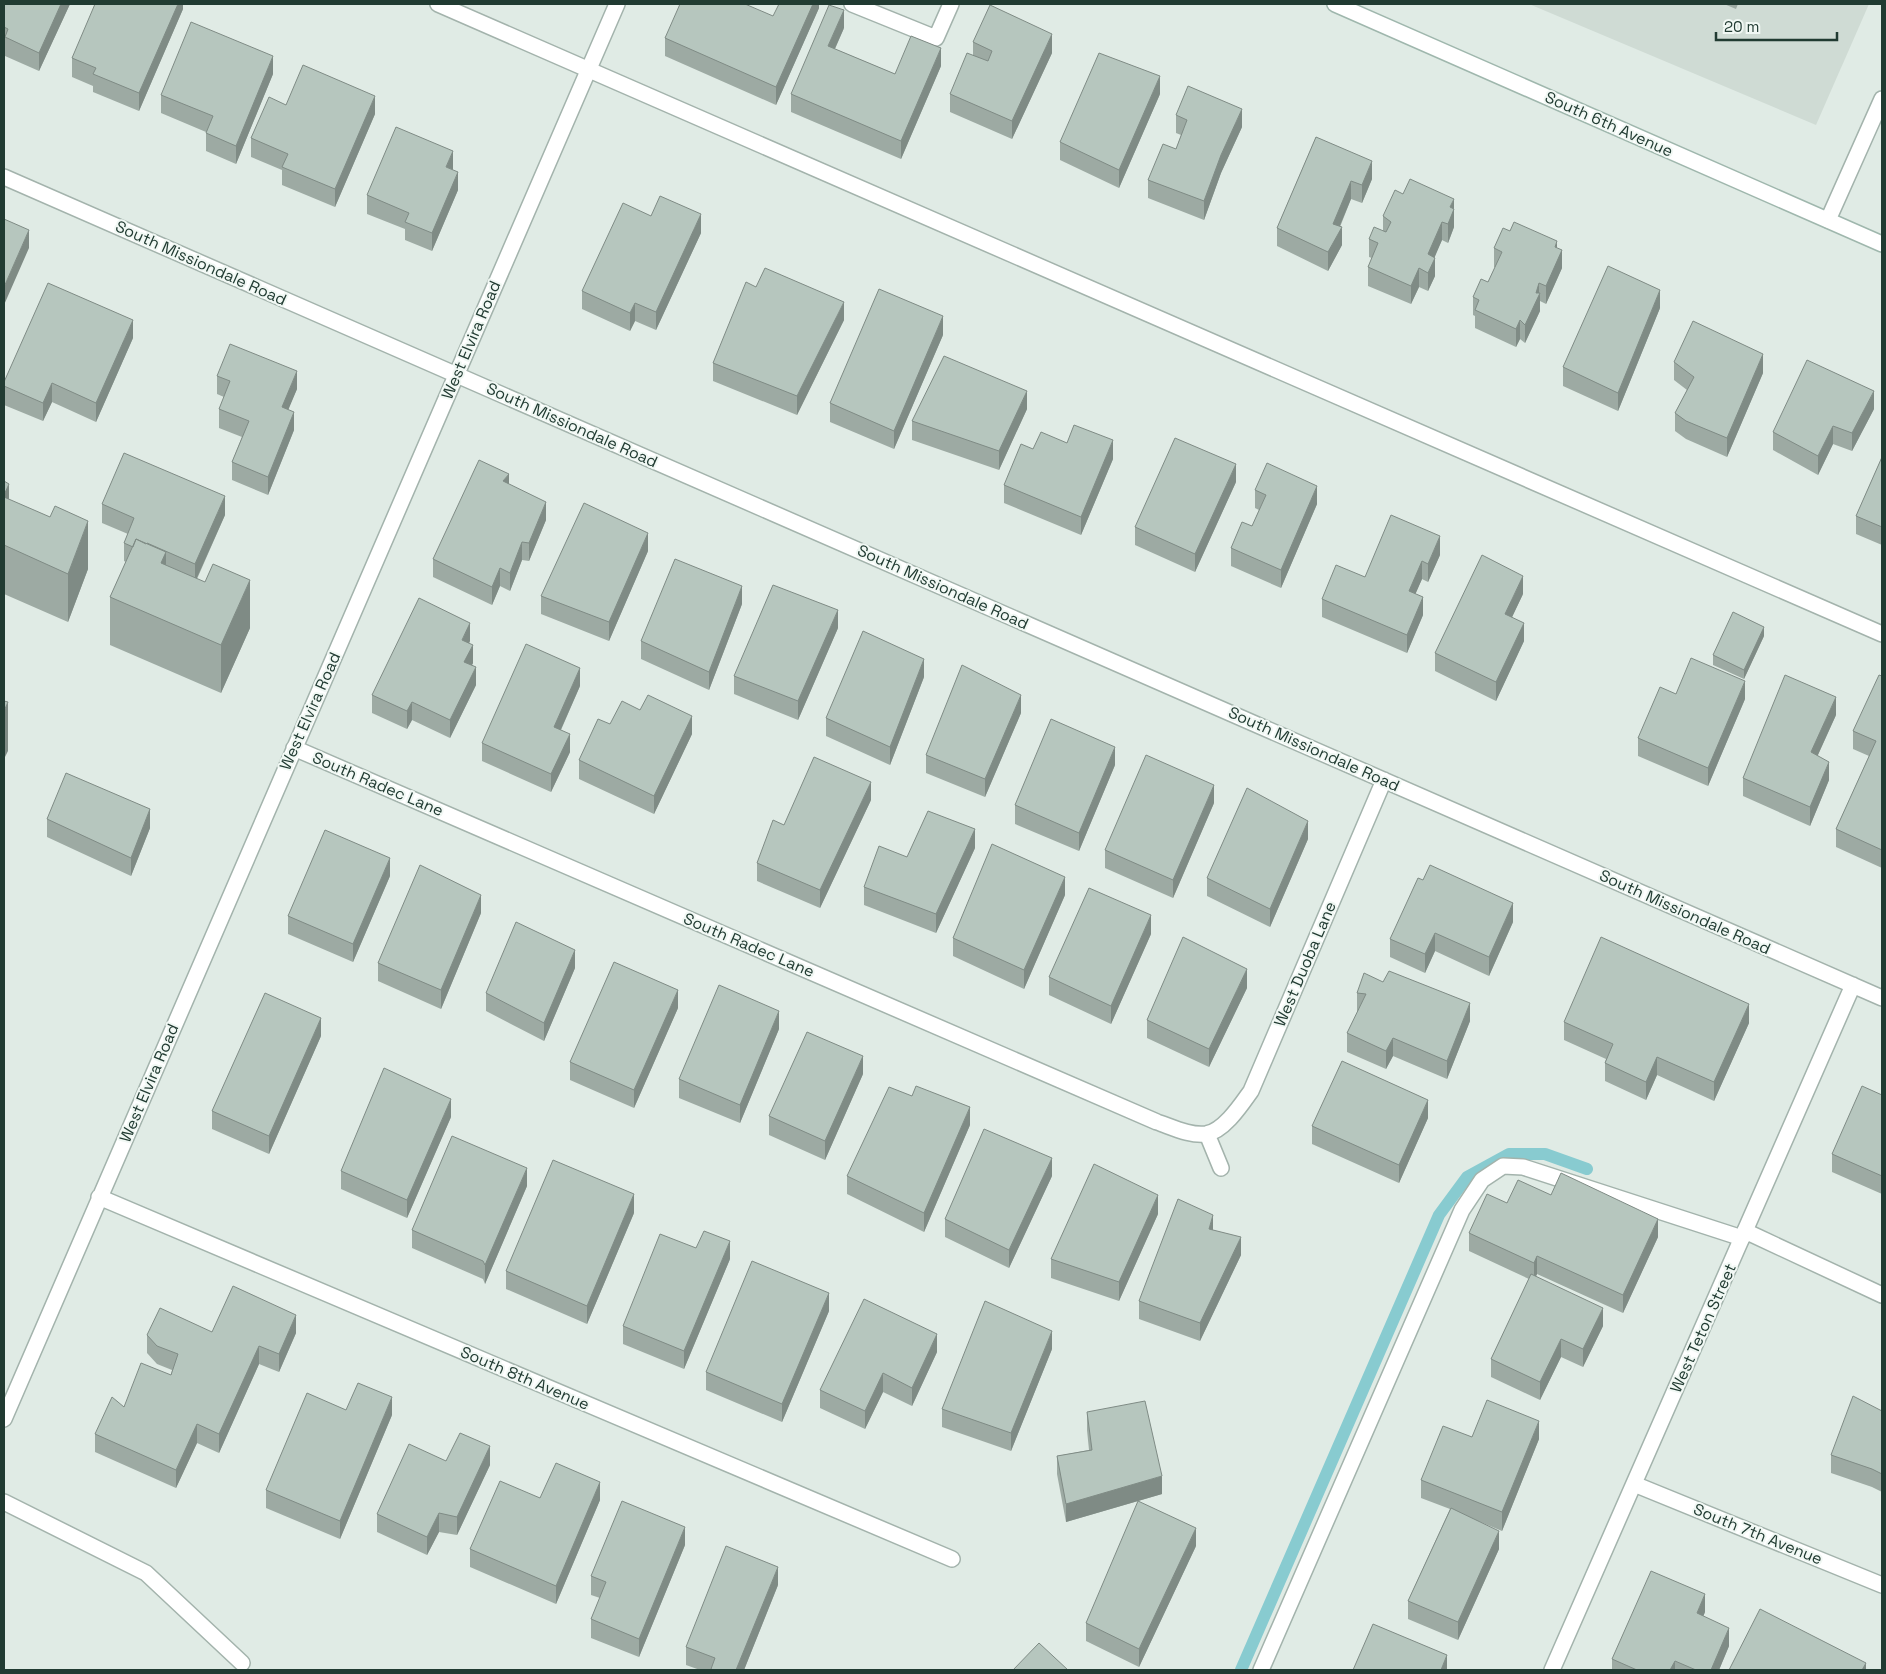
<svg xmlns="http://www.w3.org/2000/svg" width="1886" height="1674" viewBox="0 0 1886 1674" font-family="'Space Grotesk',sans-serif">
<rect width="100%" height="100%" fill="#e0ebe5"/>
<!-- built -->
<path fill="#cfdbd4" d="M1529,4H1869L1816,125Z"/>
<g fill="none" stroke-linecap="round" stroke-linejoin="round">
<!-- stream -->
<path stroke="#88cbd0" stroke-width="12" d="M1241,1670L1439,1215L1467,1177L1509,1154H1545L1587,1169"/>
<!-- lane casing -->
<g stroke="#a3b3ac" stroke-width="18">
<path id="lane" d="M438,4L1882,634
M1745,1231L1882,1295
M4,1502L146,1573L242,1663
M1261,1670L1462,1210L1482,1180L1503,1166L1523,1167L1742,1238"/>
</g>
<!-- street casing -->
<g stroke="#a3b3ac" stroke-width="18">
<path id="street" d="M852,4L936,38L951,4
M4,177L1882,998
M1828,220L1882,99
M294,748L1157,1122C1172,1127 1190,1136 1206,1134C1224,1131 1241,1105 1251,1091L1384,780
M1207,1134L1221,1168
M99,1197L952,1559
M4,1419L617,4
M1634,1484L1882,1585
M1552,1670L1853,985"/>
</g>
<!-- secondary casing -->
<g stroke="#9fb7ad" stroke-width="18">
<path id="secondary" d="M1335,4L1882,244"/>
</g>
<!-- lane -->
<use href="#lane" stroke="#fff" stroke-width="15"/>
<!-- street -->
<use href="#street" stroke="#fff" stroke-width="15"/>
<!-- secondary -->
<use href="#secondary" stroke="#fff" stroke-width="15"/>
</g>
<!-- wall -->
<path fill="#9daaa3" d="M4,4H70L39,71L5,56V46H4Z
M183,4V9L139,111L93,92V86L72,77V58Z
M819,4V8L776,105L665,56V38L773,16Z
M1724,4H1738L1736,9Z
M844,28L835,49L895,74L941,66L901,159L791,112V94Z
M973,42L1052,53L1012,139L950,112V94L973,55Z
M273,74L236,164L206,151V132L161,113V95Z
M1160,94L1119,188L1060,160V142Z
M286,105L375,114L335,207L282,185V170L251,157V138Z
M1176,115L1242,127L1221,173L1204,220L1148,198V180L1176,149L1181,135L1176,133Z
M1316,137L1372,179L1362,203L1351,199L1340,227L1342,245L1328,271L1277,246V228Z
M453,170L458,190L432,251L405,240V229L367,214V195Z
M1403,194L1454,209V227L1448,243L1442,240L1434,257L1435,276L1428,291L1419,287L1411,304L1368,286V267L1372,258L1369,257V239L1383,231V216Z
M651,216L701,233L656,330L635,321L630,331L582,309V291Z
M1510,231L1557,248L1562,268L1546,304L1540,301V311L1525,343L1520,339L1516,347L1475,328V316L1473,315V297L1488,282L1495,267H1494V248Z
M756,287L844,320L797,415L713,381V363Z
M1660,308L1618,411L1563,386V367Z
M943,335L894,449L830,422V403Z
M133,338L96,422L52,402L43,421L4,405V382Z
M1674,362L1763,373L1727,457L1686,439L1675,431V413L1687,390L1674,380Z
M217,376L297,389L288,409L294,430L268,495L232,480V462L242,437L219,428V409L224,397L217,394Z
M1027,409L999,470L912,440V421Z
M1874,409L1852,451L1833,444L1818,475L1773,450V432Z
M1067,443L1113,459L1081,535L1004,503V485L1033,449Z
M1882,457V545L1856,534V516Z
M4,481L9,499L88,569L68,622L4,594Z
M1236,482L1195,572L1135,545V527Z
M509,484L546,520L529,561L522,560L510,591L500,586L492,605L433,577V559Z
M1255,490L1317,504L1281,588L1231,566V548L1252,526L1259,510L1255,508Z
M102,504L225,515L197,579L250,628L221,693L110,645V597L126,562L124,561V543L128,534L102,523Z
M648,551L609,641L541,614V596Z
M1440,555L1428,582L1422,579L1415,594L1423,615L1407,653L1322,617V599L1365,577Z
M1523,594L1512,617L1524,641L1496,701L1435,671V653Z
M742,604L709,690L641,659V641Z
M838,628L798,720L734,694V676Z
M1764,636L1744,679L1713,665V655Z
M470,641L469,643L473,663L472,665L476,685L450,738L412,720L407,729L372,713V695Z
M1882,676V868L1836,847V829L1869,756L1853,749V731Z
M924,677L890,765L826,736V718Z
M580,686L561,730L570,752L551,792L482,761V743Z
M1745,699L1708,786L1638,756V738Z
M1021,713L985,797L926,773V755Z
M1836,715L1818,755L1829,780L1810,826L1743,796V778Z
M610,724L692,734L654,814L579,779V760Z
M1115,765L1079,851L1015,824V805Z
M871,800L820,908L757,881V863Z
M1214,803L1173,898L1105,868V850Z
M47,819L150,828L131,876L47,837Z
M1308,839L1270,927L1207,896V878Z
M975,848L936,933L864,905V887Z
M390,876L353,962L288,934V916Z
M1065,895L1024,989L953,956V938Z
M481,913L441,1009L378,981V963Z
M1513,922L1489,976L1435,951L1425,973L1390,957V939Z
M1151,934L1111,1024L1049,995V977Z
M575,968L544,1041L486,1011V993Z
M1383,982L1470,1021L1447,1079L1393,1056L1386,1069L1347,1052V1033L1358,1012L1357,1011V993Z
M1247,988L1209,1067L1147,1038V1020Z
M678,1008L634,1108L570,1080V1062Z
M1564,1022L1749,1023L1714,1101L1657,1075L1646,1100L1605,1081V1063L1606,1059L1564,1040Z
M779,1029L740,1123L679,1098V1079Z
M321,1036L269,1154L212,1129V1111Z
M863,1074L825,1160L769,1135V1116Z
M1882,1095V1194L1832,1172V1154Z
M451,1117L407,1218L341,1189V1171Z
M1428,1118L1399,1183L1312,1144V1126Z
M970,1125L924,1232L847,1194V1176Z
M1052,1176L1009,1268L945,1237V1219Z
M527,1186L485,1284L483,1279L412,1248V1230Z
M1551,1195L1658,1237L1623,1313L1537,1274L1536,1276L1603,1326L1583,1367L1561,1357L1540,1400L1491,1377V1359L1529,1279L1469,1251V1233L1507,1203Z
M634,1213L587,1324L506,1289V1271Z
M1158,1214L1119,1301L1051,1278V1259Z
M1213,1230L1241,1255L1200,1341L1139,1319V1301Z
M730,1259L684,1369L623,1344V1326Z
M829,1311L782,1422L706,1390V1372Z
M212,1332L296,1333L279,1372L259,1364L219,1453L197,1443L176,1488L95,1452V1434L124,1407L171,1375L172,1370L157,1364L147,1353V1335Z
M1052,1349L1011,1451L942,1427V1409Z
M937,1352L912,1406L883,1392L865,1429L820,1408V1390Z
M1882,1411V1492L1872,1487L1831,1473V1455Z
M1087,1412L1162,1494L1066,1522L1057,1474V1456L1089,1450L1087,1430Z
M392,1415L340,1539L266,1508V1490Z
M1472,1437L1539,1439L1502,1531L1478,1521L1499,1549L1458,1640L1408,1619V1601L1450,1509L1421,1498V1480Z
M446,1461L490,1465L457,1535L439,1532L427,1555L377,1532V1514Z
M540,1498L600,1500L556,1604L470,1567V1549Z
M685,1545L639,1657L591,1638V1619L600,1598L591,1595V1576Z
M1196,1546L1139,1667L1086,1641V1623Z
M778,1585L744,1670H700L686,1665V1647Z
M1705,1612L1703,1616L1729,1646L1719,1670H1612V1659Z"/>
<!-- shaded-wall -->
<path fill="#7f8b85" d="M61,4H70L39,71V53Z
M178,4H183V9L139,111V93Z
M813,4H819V8L776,105V87Z
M844,10V28L828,64V46Z
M1052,34V53L1012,139V121Z
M941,48V66L901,159V141Z
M273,56V74L236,164V146Z
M1160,76V94L1119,188V170Z
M375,96V114L335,207V189Z
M1242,109V127L1221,173L1204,220V201L1221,155Z
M453,151V170L446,167Z
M1372,161V179L1362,203V185Z
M458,172V190L432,251V233Z
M1351,181V199L1333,242V224Z
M1454,199V227L1448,243V224L1450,207Z
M701,214V233L656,330V312Z
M1442,222V240L1428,273V254Z
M1342,227V245L1328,271V252Z
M29,230V248L4,305V287Z
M1557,241V259L1562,250V268L1546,304V286L1555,247Z
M1435,258V276L1428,291V273Z
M1419,268V287L1411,304V286Z
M1539,283V296L1540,293V311L1525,343V325Z
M1660,290V308L1618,411V393Z
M844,302V320L797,415V396Z
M635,303V321L630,331V313Z
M943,316V335L894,449V431Z
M133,320V338L96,422V403Z
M1520,320V339L1516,347V329Z
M1763,354V373L1727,457V438Z
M297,371V389L282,425V407Z
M52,383V402L43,421V403Z
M1027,391V409L999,470V451Z
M1874,391V409L1852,451V433Z
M294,412V430L268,495V477Z
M1833,426V444L1818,475V456Z
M1113,440V459L1081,535V517Z
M1236,464V482L1195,572V554Z
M509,474V493L503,481Z
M9,484V532L4,544V495Z
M1317,486V504L1281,588V570Z
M225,496V515L195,582V564Z
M546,502V520L529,561V543Z
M88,521V569L68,622V574Z
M648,533V551L609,641V622Z
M1440,536V555L1428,582V564Z
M522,542V560L510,591V573Z
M166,552V600L161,563Z
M1422,561V579L1409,609V591Z
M500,568V586L492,605V587Z
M1523,576V594L1505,632V614Z
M250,580V628L221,693V645Z
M742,586V604L709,690V672Z
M1423,597V615L1407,653V635Z
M838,610V628L798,720V701Z
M470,623V641L462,658V640Z
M1524,623V641L1496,701V682Z
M1764,627V636L1744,679V670Z
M473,645V663L464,680V662Z
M924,659V677L890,765V747Z
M476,667V685L450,738V720Z
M580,668V686L554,745V727Z
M1745,681V699L1708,786V768Z
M1021,695V713L985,797V779Z
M1836,697V715L1811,770V752Z
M8,702V751L4,759V711Z
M412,702V720L407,729V711Z
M692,716V734L654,814V796Z
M570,734V752L551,792V774Z
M1115,747V765L1079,851V833Z
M1829,762V780L1810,826V807Z
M871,782V800L820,908V890Z
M1214,785V803L1173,898V880Z
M150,809V828L131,876V858Z
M1308,821V839L1270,927V909Z
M975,829V848L936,933V914Z
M390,858V876L353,962V944Z
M1065,877V895L1024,989V970Z
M481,895V913L441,1009V990Z
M1513,903V922L1489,976V957Z
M1151,915V934L1111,1024V1006Z
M1435,933V951L1425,973V954Z
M575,950V968L544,1041V1023Z
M1247,969V988L1209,1067V1049Z
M678,990V1008L634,1108V1090Z
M1470,1003V1021L1447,1079V1061Z
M1749,1004V1023L1714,1101V1082Z
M779,1011V1029L740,1123V1105Z
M321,1018V1036L269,1154V1136Z
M1393,1038V1056L1386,1069V1051Z
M863,1056V1074L825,1160V1141Z
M1657,1057V1075L1646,1100V1082Z
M451,1099V1117L407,1218V1200Z
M1428,1100V1118L1399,1183V1165Z
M970,1107V1125L924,1232V1213Z
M1052,1158V1176L1009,1268V1250Z
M527,1168V1186L485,1284V1265Z
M634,1194V1213L587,1324V1306Z
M1158,1195V1214L1119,1301V1282Z
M1213,1215V1233L1209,1229Z
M1658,1219V1237L1623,1313V1295Z
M1241,1237V1255L1200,1341V1323Z
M730,1241V1259L684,1369V1351Z
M1537,1256V1274L1534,1281V1263Z
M829,1293V1311L782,1422V1404Z
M1603,1308V1326L1583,1367V1349Z
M296,1315V1333L279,1372V1354Z
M1052,1331V1349L1011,1451V1433Z
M937,1334V1352L912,1406V1388Z
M1561,1339V1357L1540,1400V1382Z
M259,1346V1364L219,1453V1434Z
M883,1373V1392L865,1429V1411Z
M392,1397V1415L340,1539V1521Z
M1539,1421V1439L1502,1531V1512Z
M197,1424V1443L176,1488V1470Z
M490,1446V1465L457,1535V1517Z
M1162,1476V1494L1066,1522V1504Z
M600,1482V1500L556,1604V1586Z
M439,1513V1532L427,1555V1537Z
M685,1527V1545L639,1657V1639Z
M1196,1528V1546L1139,1667V1649Z
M1499,1531V1549L1458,1640V1622Z
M778,1567V1585L744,1670H736Z
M1705,1594V1612L1697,1632V1613Z
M1729,1628V1646L1719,1670H1711Z
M1447,1655V1670H1441Z
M1675,1661V1670H1670Z
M1866,1663V1670H1862Z"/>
<!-- building -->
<path fill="#b6c6be" stroke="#7f8b85" d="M4,4H61L39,53L5,37L8,29L4,27Z
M95,4H178L139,93L93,74L96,68L72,58Z
M680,4H745L773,16L779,4H813L776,87L665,38Z
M829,5L844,10L828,46L895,74L911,36L941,48L901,141L791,94Z
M990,5L1052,34L1012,121L950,94L967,53L988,61L992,51L973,42Z
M191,22L273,56L236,146L206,133L213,116L161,95Z
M1099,53L1160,76L1119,170L1060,142Z
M303,65L375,96L335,189L282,167L288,154L251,138L269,97L286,105Z
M1188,86L1242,109L1221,155L1204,201L1148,180L1163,144L1176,149L1187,120L1176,115Z
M396,127L453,151L446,167L458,172L432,233L405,222L409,213L367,195Z
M1316,137L1372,161L1362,185L1351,181L1333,224L1342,227L1328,252L1277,228Z
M1410,179L1454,199L1450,207L1454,209L1448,224L1442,222L1428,254L1435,258L1428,273L1419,268L1411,286L1368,267L1378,243L1369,239L1374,227L1386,232L1391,222L1383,216L1395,190L1403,194Z
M660,196L701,214L656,312L635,303L630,313L582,291L623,203L651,216Z
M4,219L29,230L4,287Z
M1514,222L1557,241L1555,247L1562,250L1546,286L1539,283L1536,293H1540L1525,325L1520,320L1516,329L1475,310L1479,300L1473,297L1481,279L1488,282L1502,252L1494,248L1503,228L1510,231Z
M1608,266L1660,290L1618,393L1563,367Z
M765,268L844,302L797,396L713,363L746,282L756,287Z
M48,283L133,320L96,403L52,383L43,403L4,386V382Z
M879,289L943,316L894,431L830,403Z
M1693,321L1763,354L1727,438L1686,421L1675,413L1694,377L1674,362Z
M230,344L297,371L282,407L294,412L268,477L232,462L249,421L219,409L230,381L217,376Z
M944,356L1027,391L999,451L912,421Z
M1807,360L1874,391L1852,433L1833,426L1818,456L1773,432Z
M1074,425L1113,440L1081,517L1004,485L1021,444L1033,449L1041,432L1067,443Z
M1175,438L1236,464L1195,554L1135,527Z
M124,453L225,496L195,564L147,543L146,544L136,539L133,547L124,543L134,518L102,504Z
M1882,457V527L1856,516Z
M479,460L509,474L503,481L546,502L529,543L522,542L510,573L500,568L492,587L433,559Z
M1267,463L1317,486L1281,570L1231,548L1242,522L1252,526L1266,495L1255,490Z
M4,481L9,484L4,495Z
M4,497L50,517L55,506L88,521L68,574L4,545Z
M584,503L648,533L609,622L541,596Z
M1391,515L1440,536L1428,564L1422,561L1409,591L1423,597L1407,635L1322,599L1336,565L1365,577Z
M136,539L166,552L161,563L205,582L213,564L250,580L221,645L110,597Z
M1482,555L1523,576L1505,614L1524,623L1496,682L1435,653Z
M675,559L742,586L709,672L641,641Z
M773,585L838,610L798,701L734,676Z
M419,598L470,623L462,640L473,645L464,662L476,667L450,720L412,702L407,711L372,695Z
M1733,612L1764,627L1744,670L1713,655Z
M863,631L924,659L890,747L826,718Z
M526,644L580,668L554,727L570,734L551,774L482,743Z
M1691,658L1745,681L1708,768L1638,738L1660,687L1676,694Z
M962,665L1021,695L985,779L926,755Z
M1785,675L1836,697L1811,752L1829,762L1810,807L1743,778Z
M1879,675L1882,676V850L1836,829L1876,741L1853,731Z
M648,695L692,716L654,796L579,760L598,719L610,724L622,701L640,710Z
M4,701L8,702L4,711Z
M1051,719L1115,747L1079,833L1015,805Z
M1146,755L1214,785L1173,880L1105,850Z
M814,757L871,782L820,890L757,863L773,820L784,825Z
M66,773L150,809L131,858L47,819Z
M1247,788L1308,821L1270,909L1207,878Z
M928,811L975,829L936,914L864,887L879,846L907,857Z
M325,830L390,858L353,944L288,916Z
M992,844L1065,877L1024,970L953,938Z
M420,865L481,895L441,990L378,963Z
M1430,865L1513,903L1489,957L1435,933L1425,954L1390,939L1418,878L1423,880Z
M1089,888L1151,915L1111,1006L1049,977Z
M516,922L575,950L544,1023L486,993Z
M1183,937L1247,969L1209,1049L1147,1020Z
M1601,937L1749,1004L1714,1082L1657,1057L1646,1082L1605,1063L1613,1044L1564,1022Z
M614,962L678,990L634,1090L570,1062Z
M1389,971L1470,1003L1447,1061L1393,1038L1386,1051L1347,1033L1366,994L1357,993L1364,973L1383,982Z
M719,985L779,1011L740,1105L679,1079Z
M265,993L321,1018L269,1136L212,1111Z
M807,1032L863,1056L825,1141L769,1116Z
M1342,1061L1428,1100L1399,1165L1312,1126Z
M384,1068L451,1099L407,1200L341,1171Z
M916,1086L970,1107L924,1213L847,1176L889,1087L912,1096Z
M1862,1086L1882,1095V1176L1832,1154Z
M984,1129L1052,1158L1009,1250L945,1219Z
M452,1136L527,1168L485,1265L483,1261L412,1230Z
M553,1160L634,1194L587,1306L506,1271Z
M1094,1164L1158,1195L1119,1282L1051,1259Z
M1561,1173L1658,1219L1623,1295L1537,1256L1534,1263L1469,1233L1487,1194L1507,1203L1518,1180L1551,1195Z
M1178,1199L1213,1215L1209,1229L1241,1237L1200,1323L1139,1301Z
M704,1231L730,1241L684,1351L623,1326L660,1234L696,1248Z
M752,1261L829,1293L782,1404L706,1372Z
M1531,1274L1603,1308L1583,1349L1561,1339L1540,1382L1491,1359Z
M233,1286L296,1315L279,1354L259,1346L219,1434L197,1424L176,1470L95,1434L112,1397L124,1407L141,1363L171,1375L178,1354L157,1346L147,1335L160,1308L212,1332Z
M864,1299L937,1334L912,1388L883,1373L865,1411L820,1390Z
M985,1301L1052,1331L1011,1433L942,1409Z
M358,1383L392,1397L340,1521L266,1490L307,1393L346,1410Z
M1853,1396L1882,1411V1474L1872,1469L1831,1455Z
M1487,1400L1539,1421L1502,1512L1421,1480L1443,1426L1472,1437Z
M1145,1401L1162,1476L1066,1504L1057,1456L1092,1450L1087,1412Z
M460,1433L490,1446L457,1517L439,1513L427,1537L377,1514L409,1444L446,1461Z
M556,1463L600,1482L556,1586L470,1549L500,1481L540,1498Z
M622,1501L685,1527L639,1639L591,1619L606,1582L591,1576Z
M1138,1501L1196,1528L1139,1649L1086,1623Z
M1451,1508L1499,1531L1458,1622L1408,1601Z
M726,1546L778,1567L736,1670H714L711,1669L715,1658L686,1647Z
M1651,1571L1705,1594L1697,1613L1729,1628L1711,1670H1696L1675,1661L1670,1670H1637L1612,1659Z
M1760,1609L1866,1663L1862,1670H1729Z
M1373,1624L1447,1655L1441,1670H1353Z
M1039,1643L1068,1670H1013Z"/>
<g text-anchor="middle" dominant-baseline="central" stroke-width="4" stroke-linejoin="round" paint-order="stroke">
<!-- street labels -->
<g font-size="16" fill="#213b32" stroke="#f1f8f4">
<text transform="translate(1609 124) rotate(24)">South 6th Avenue</text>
<text transform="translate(201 263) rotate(24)">South Missiondale Road</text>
<text transform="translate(471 340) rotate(-67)">West Elvira Road</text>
<text transform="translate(572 425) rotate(24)">South Missiondale Road</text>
<text transform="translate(943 587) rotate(24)">South Missiondale Road</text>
<text transform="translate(310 711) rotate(-66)">West Elvira Road</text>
<text transform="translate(1314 749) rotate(24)">South Missiondale Road</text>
<text transform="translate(378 784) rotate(23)">South Radec Lane</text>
<text transform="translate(1685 912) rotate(24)">South Missiondale Road</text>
<text transform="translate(749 945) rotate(23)">South Radec Lane</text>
<text transform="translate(1305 964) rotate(-67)">West Duoba Lane</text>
<text transform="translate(149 1083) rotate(-67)">West Elvira Road</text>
<text transform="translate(1703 1328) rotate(-66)">West Teton Street</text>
<text transform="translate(525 1378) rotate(23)">South 8th Avenue</text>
<text transform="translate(1758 1534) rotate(22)">South 7th Avenue</text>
</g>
</g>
<!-- border -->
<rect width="1886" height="1674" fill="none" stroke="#213b32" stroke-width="10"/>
<!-- scale -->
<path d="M1716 32v8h121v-8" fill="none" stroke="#213b32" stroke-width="2.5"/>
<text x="1724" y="32" font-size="15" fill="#213b32" stroke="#f1f8f4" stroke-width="4" paint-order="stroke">20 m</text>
</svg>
